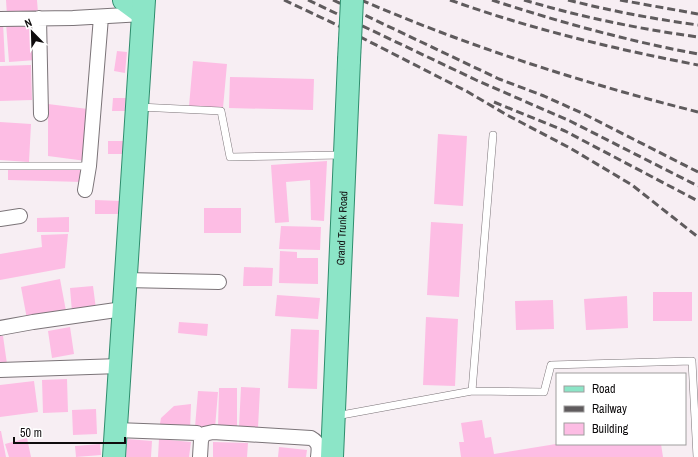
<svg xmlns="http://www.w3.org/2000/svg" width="698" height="457" viewBox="0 0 698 457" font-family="'Archivo Narrow',sans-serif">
<rect width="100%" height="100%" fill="#f7eef3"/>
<!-- building -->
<path fill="#fdbde4" d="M6,0H37L38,13L7,16Z
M32,21L36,60L9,62L6,23Z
M0,23H3L5,62H0Z
M117,51L127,52L125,73L114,71Z
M193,61L227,64L223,108L189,106Z
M31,65L32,100L0,101V66Z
M230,77L314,79L313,110L229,108Z
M113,98H126V111H112Z
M48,104L88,109L86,161L48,156Z
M0,122L31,124L29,162L0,160Z
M438,134L467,136L463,206L434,204Z
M108,141H123V154H108Z
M327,161L324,221L311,220L310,180L286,182L289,222L275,223L271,165Z
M8,167L84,168L83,182L8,180Z
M95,200L121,201V214H95Z
M204,208H241V233H204Z
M69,217V232H37V218Z
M431,222L463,224L459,297L427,295Z
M281,226L321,227L320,250L279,249Z
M68,234L65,268L0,280V254L42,247L41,235Z
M280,251L297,252V258H318V284L279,283Z
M244,267L273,268L272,286H243Z
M60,279L66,311L27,319L21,287Z
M93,286L96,309L72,312L70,288Z
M653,292H692V321H653Z
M277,295L320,298L318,319L275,316Z
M627,296L628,328L586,330L584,299Z
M553,300L554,329L516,330L515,301Z
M426,317L458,319L455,386L423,385Z
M179,322L208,324L207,336L178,333Z
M70,327L74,354L52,358L48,331Z
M291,329L319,330L317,389L288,388Z
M0,336H3L7,364L0,365Z
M67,379L68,412L43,413L42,380Z
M34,381L38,412L0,417V385Z
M241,387L260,388L258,428L239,427Z
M219,388H237V429L218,428Z
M198,391L218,392L215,428L195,427Z
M191,404L190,430L159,429L161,418L174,406Z
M96,409L97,434L73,435L72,410Z
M482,420L485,438L491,437L494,454L556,444H661L663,457H461L459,442H464L461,423Z
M0,431H1L6,457H0Z
M27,438L31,457H9L5,444Z
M127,439L152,441L151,457H126Z
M159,439L191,442L189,457H158Z
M213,442L248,443L247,457H213Z
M100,444L101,455L76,457L75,446Z
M279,447L307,450L306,457H278Z"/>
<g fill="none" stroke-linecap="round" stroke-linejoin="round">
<!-- service casing -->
<g stroke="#7b7478" stroke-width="8">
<path id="service" d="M139,107L221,111L230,157L342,155
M0,166H89
M472,391L544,392L551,365L692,361L697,457
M336,416L472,391L493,135"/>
</g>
<!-- minor casing -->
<g stroke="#7b7478" stroke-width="16">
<path id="minor" d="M39,18L41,114
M0,19L73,18L143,14
M85,190L89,166L101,17
M0,219L20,216
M125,280L219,282
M0,328L33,322L123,309
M0,370L120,366
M116,430L197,433
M200,457L201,440L204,434L213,432L311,438C320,443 319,448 318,457"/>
</g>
<!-- primary casing -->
<g stroke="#2e8d6d" stroke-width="24">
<g id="primary">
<path d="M124,0L143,14"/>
<path d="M114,457L144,0"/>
<path id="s1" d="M332,457L349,60"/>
</g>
</g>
<!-- service -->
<use href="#service" stroke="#fff" stroke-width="7"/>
<!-- minor -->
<use href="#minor" stroke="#fff" stroke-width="14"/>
<!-- primary -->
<use href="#primary" stroke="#8ce5c7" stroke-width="22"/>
<!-- rail -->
<path stroke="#5f5b5d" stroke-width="3" stroke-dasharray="8 4" stroke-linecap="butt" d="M284,0L335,24L468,92L507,115L570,148L632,185L698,237
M308,0L476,80L570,121L698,186
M333,0L499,79L544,96L584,114L698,172
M361,0C470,47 583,83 698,112
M450,0C531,29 614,49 698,65
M492,0C559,22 628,41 698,54
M524,0C581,17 639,29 698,37
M568,0C611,11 654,19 698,25
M620,0L698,14
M494,102L565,131L698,201"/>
<!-- primary-bridge casing -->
<g stroke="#2e8d6d" stroke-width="24" stroke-linecap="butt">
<path id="primary-bridge" d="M349,60L352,0"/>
</g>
<!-- primary-bridge -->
<use href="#primary-bridge" stroke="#8ce5c7" stroke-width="22"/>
</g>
<g text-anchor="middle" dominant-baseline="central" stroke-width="3" stroke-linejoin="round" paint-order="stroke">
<!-- street labels -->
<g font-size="11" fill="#0e0c0d" stroke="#fff">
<text stroke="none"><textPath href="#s1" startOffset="229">Grand Trunk Road</textPath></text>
</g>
</g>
<!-- legend -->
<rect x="556" y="373" width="130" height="72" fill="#ffffff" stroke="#9f9e9e"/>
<rect x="564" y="386" width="20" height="6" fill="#8ce5c7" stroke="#9f9e9e"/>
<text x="592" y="393" font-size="12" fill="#0e0c0d">Road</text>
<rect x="564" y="406" width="20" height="6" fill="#5f5b5d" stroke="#9f9e9e"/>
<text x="592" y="413" font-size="12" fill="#0e0c0d">Railway</text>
<rect x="564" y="423" width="20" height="12" fill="#fdbde4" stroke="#9f9e9e"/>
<text x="592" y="433" font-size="12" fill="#0e0c0d">Building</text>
<!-- north arrow -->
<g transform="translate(32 32) rotate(337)" stroke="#ffffff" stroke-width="3" paint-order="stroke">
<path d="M0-3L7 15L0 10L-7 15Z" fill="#0e0c0d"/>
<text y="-6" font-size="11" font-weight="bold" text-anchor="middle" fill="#0e0c0d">N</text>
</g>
<!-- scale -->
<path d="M14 437v6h111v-6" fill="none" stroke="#0e0c0d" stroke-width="2"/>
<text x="20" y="437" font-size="12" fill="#0e0c0d" stroke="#ffffff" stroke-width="3" paint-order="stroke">50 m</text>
</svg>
